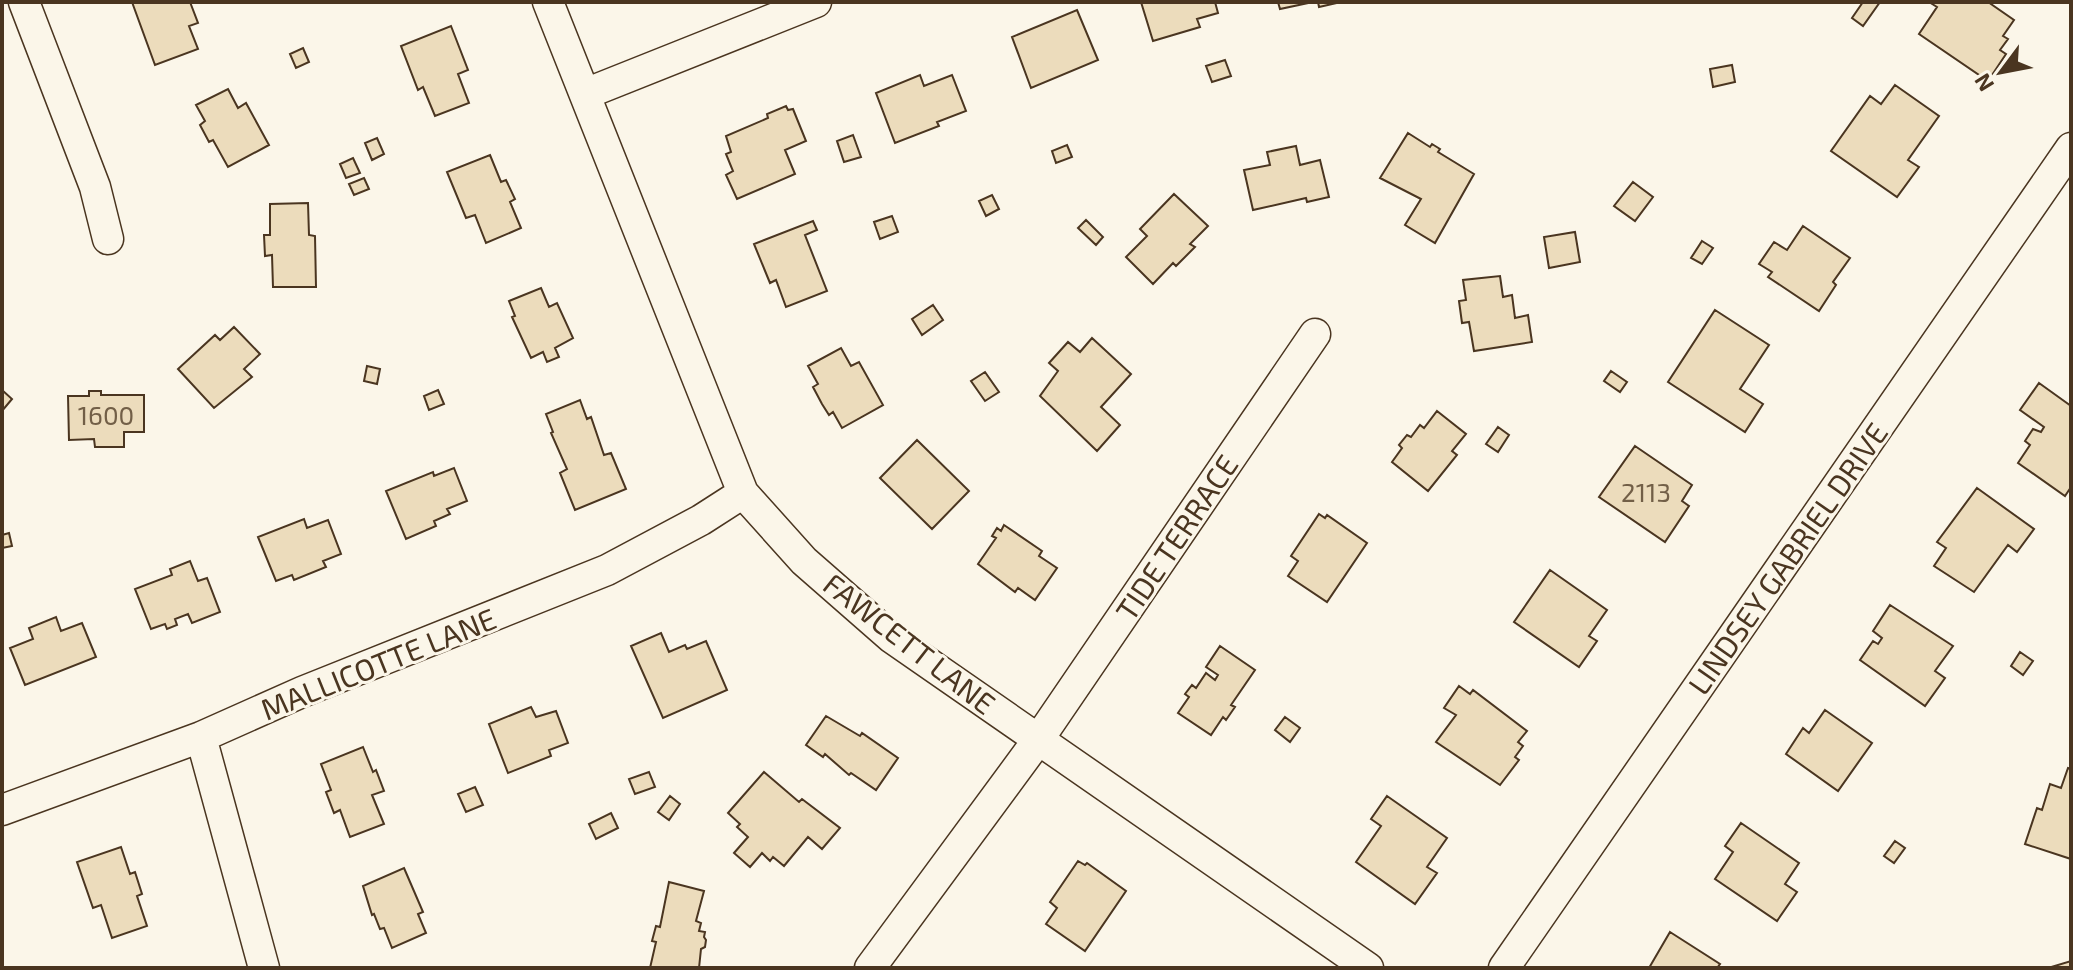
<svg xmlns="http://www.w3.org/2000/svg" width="2073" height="970" viewBox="0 0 2073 970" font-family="'Exo 2',sans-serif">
<rect width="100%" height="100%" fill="#fbf6e9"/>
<!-- building -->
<path fill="#ecdcbc" stroke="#4a3520" stroke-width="2" d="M132,2H190L198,23L189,26L198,49L155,65Z
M1141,2H1215L1218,13L1197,19L1200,27L1153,41Z
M1278,2H1313L1280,9Z
M1318,2H1341L1319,7Z
M1863,2H1880L1863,26L1852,18Z
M1929,2H1988L2014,20L2003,36L2008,39L2000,50L2006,54L1988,81L1919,34L1937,7Z
M1077,10L1098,60L1031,88L1012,37Z
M451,26L468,70L458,74L469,103L435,116L423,87L418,90L401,46Z
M303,48L309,62L296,68L290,54Z
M1225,60L1231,76L1212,82L1206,66Z
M1732,65L1735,82L1713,87L1710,69Z
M920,75L924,86L952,75L966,111L937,122L939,126L895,143L876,93Z
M1895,85L1939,116L1908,160L1919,167L1897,197L1831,151L1870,96L1881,104Z
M228,89L238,108L246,103L269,145L228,167L213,140L209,142L200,125L205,121L196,105Z
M786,106L788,110L793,109L806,141L785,150L795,174L737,199L726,175L733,171L726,154L731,152L726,136L768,118L767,114Z
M1408,133L1430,147L1432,144L1440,149L1438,152L1474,174L1435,243L1405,225L1421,199L1380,178Z
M853,135L861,157L844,162L837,141Z
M377,138L384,154L372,160L365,143Z
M1067,145L1072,157L1056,163L1052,151Z
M1296,146L1300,165L1320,160L1329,197L1307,202L1306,198L1253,210L1244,170L1270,165L1267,152Z
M490,155L501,182L506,180L515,199L510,202L521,228L486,243L475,215L466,218L447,172Z
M353,158L360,173L346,178L340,164Z
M364,178L369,189L354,195L349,184Z
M1633,182L1653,197L1635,221L1614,206Z
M1174,194L1208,226L1190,244L1195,247L1176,266L1173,263L1153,284L1126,257L1147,236L1140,229Z
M992,195L999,209L986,216L979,201Z
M308,203L309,235L315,236L316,287H273L272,255L265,256L264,235H270V204Z
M892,216L898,232L880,239L874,222Z
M1086,220L1103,237L1096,245L1078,228Z
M813,221L817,230L805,235L827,291L786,307L776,280L770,283L754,244Z
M1803,226L1850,258L1833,282L1836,285L1819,311L1768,277L1772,272L1759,264L1774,242L1787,250Z
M1575,232L1580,262L1549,268L1544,237Z
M1702,241L1713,248L1702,264L1691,258Z
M1500,276L1503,297L1512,295L1515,318L1528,315L1532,342L1474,351L1469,322L1462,323L1459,301L1466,300L1463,280Z
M541,288L549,307L557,303L573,338L555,348L559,357L547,362L543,352L531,358L512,317L515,316L509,301Z
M933,305L943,320L922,335L912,319Z
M1715,310L1769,345L1740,389L1763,404L1745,432L1668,382Z
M234,327L260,354L244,369L252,377L214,408L178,369L215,335L220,340Z
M1092,338L1131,374L1101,407L1120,425L1097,451L1040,396L1058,371L1049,363L1068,342L1080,352Z
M841,348L851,366L859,362L883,405L842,428L833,412L829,415L822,404L813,387L818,384L808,366Z
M367,366L380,369L377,384L364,381Z
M1611,371L1627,382L1620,392L1604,381Z
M985,372L999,392L985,401L971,381Z
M2039,383L2071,406V487L2065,496L2018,463L2030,445L2025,441L2033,429L2041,432L2044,427L2020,410Z
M2,390L12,399L2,411Z
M438,390L444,404L429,410L424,396Z
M89,391H101V395H144V432H124V447H95L94,439L69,440L68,396H89Z
M580,400L587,419L591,417L604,455L611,453L626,489L575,510L560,473L567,469L551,433L553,432L546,414Z
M1437,411L1466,434L1452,451L1457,455L1428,491L1392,462L1402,448L1399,445L1407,435L1411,437L1420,425L1424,428Z
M1498,427L1509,435L1498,452L1486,444Z
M917,440L969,491L932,529L880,478Z
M1635,446L1692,485L1682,501L1689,506L1665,542L1599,497Z
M454,468L467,501L447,509L450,514L434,521L436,526L406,539L386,491L433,472L434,476Z
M1977,488L2034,529L2017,552L2008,545L1974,592L1934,566L1946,548L1937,542Z
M1319,514L1325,518L1327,515L1367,543L1327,602L1288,576L1298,561L1291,556Z
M304,519L307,528L328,520L341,554L323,561L326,567L294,580L292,575L276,581L258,537Z
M1004,525L1042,551L1039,556L1057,568L1035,600L1018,588L1015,592L978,564L996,538L992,536L997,528L1001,531Z
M9,533L12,546L2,548V535Z
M190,561L198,581L207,578L220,612L192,623L188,614L175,619L177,625L167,629L165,624L151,629L135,589L172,575L170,569Z
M1550,570L1607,610L1589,636L1597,641L1579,667L1514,622Z
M1890,605L1953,646L1935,671L1945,678L1925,706L1860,660L1873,641L1878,644L1882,638L1873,631Z
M56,617L61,631L82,623L96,657L25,685L10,648L33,639L29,628Z
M661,633L669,652L685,645L687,649L706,641L727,690L663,718L631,646Z
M1220,646L1255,670L1231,705L1235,707L1226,720L1223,717L1211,735L1178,713L1189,697L1185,694L1192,685L1196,688L1206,673L1215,680L1218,675L1206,667Z
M2020,652L2033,661L2023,675L2011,666Z
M1459,686L1470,694L1473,690L1527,731L1518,742L1523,746L1515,757L1519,760L1500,785L1436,742L1456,715L1444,708Z
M531,707L536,717L556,711L568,743L549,750L551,756L508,773L489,724Z
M1825,710L1872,743L1838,791L1786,754L1803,728L1809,733Z
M826,716L860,736L862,733L898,758L876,790L851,773L849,775L825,754L823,757L806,745Z
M1285,717L1300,728L1290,742L1275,730Z
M363,747L373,772L376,770L384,791L372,795L384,824L350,837L340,810L334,813L326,792L331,790L321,764Z
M2068,768L2071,769V859L2025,844L2037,808L2042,810L2050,784L2061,788Z
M649,772L655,787L635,794L629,779Z
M764,772L799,802L802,799L840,828L822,849L808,837L784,866L773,857L770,861L762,853L750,867L734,853L748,837L737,827L740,824L728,813Z
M475,787L483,805L466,812L458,794Z
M670,796L680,804L669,820L658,812Z
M1387,796L1447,838L1427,867L1437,873L1415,904L1356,862L1381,826L1371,819Z
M611,813L618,828L596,839L589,824Z
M1741,823L1799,863L1785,884L1797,892L1777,921L1715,879L1733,852L1725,846Z
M1895,841L1905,848L1894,863L1884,856Z
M121,847L130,874L135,872L142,894L137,896L147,926L112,938L101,905L93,908L77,862Z
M1078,861L1085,865L1087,863L1126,891L1085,951L1046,924L1057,908L1050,902Z
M404,868L423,912L418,914L426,933L392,948L384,928L380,929L374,914L372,915L363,886Z
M669,882L704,891L696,921L701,923L699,931L705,932L704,937L706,940L705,947L701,949L699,968H650L656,942L652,941L656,926L660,927Z
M1670,932L1720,964L1717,968H1649Z
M2071,961V968H2048Z"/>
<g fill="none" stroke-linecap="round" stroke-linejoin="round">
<!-- street casing -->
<g stroke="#4a3520" stroke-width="33">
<path id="street" d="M24,2L95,187L108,239
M548,2L743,493L804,561L892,638L1368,968
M585,94L816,2
M201,737L264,968
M2,810L201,737L302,692L607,570L701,520L743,493
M870,968L1038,740L1315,334
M1504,968L2071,148"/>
</g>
<!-- street -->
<use href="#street" stroke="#fbf6e9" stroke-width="30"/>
</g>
<g text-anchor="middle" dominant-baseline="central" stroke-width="6" stroke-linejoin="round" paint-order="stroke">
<!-- number labels -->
<g font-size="26" fill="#725f47">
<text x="106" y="414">1600</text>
<text x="1646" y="491">2113</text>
</g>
<!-- street labels -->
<g font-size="30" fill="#4a3520" stroke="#fbf6e9">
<text transform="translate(1176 537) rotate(-56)">TIDE TERRACE</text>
<text transform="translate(1787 558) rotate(-55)">LINDSEY GABRIEL DRIVE</text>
<text transform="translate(910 643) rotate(38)">FAWCETT LANE</text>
<text transform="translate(378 663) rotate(-22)">MALLICOTTE LANE</text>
</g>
</g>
<!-- border -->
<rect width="2073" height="970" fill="none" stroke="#4a3520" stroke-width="8"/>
<!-- north arrow -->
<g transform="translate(2001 72) rotate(238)" stroke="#fbf6e9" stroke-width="6" paint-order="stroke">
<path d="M0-6L14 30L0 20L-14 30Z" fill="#4a3520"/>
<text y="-12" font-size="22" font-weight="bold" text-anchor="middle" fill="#4a3520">N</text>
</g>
</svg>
